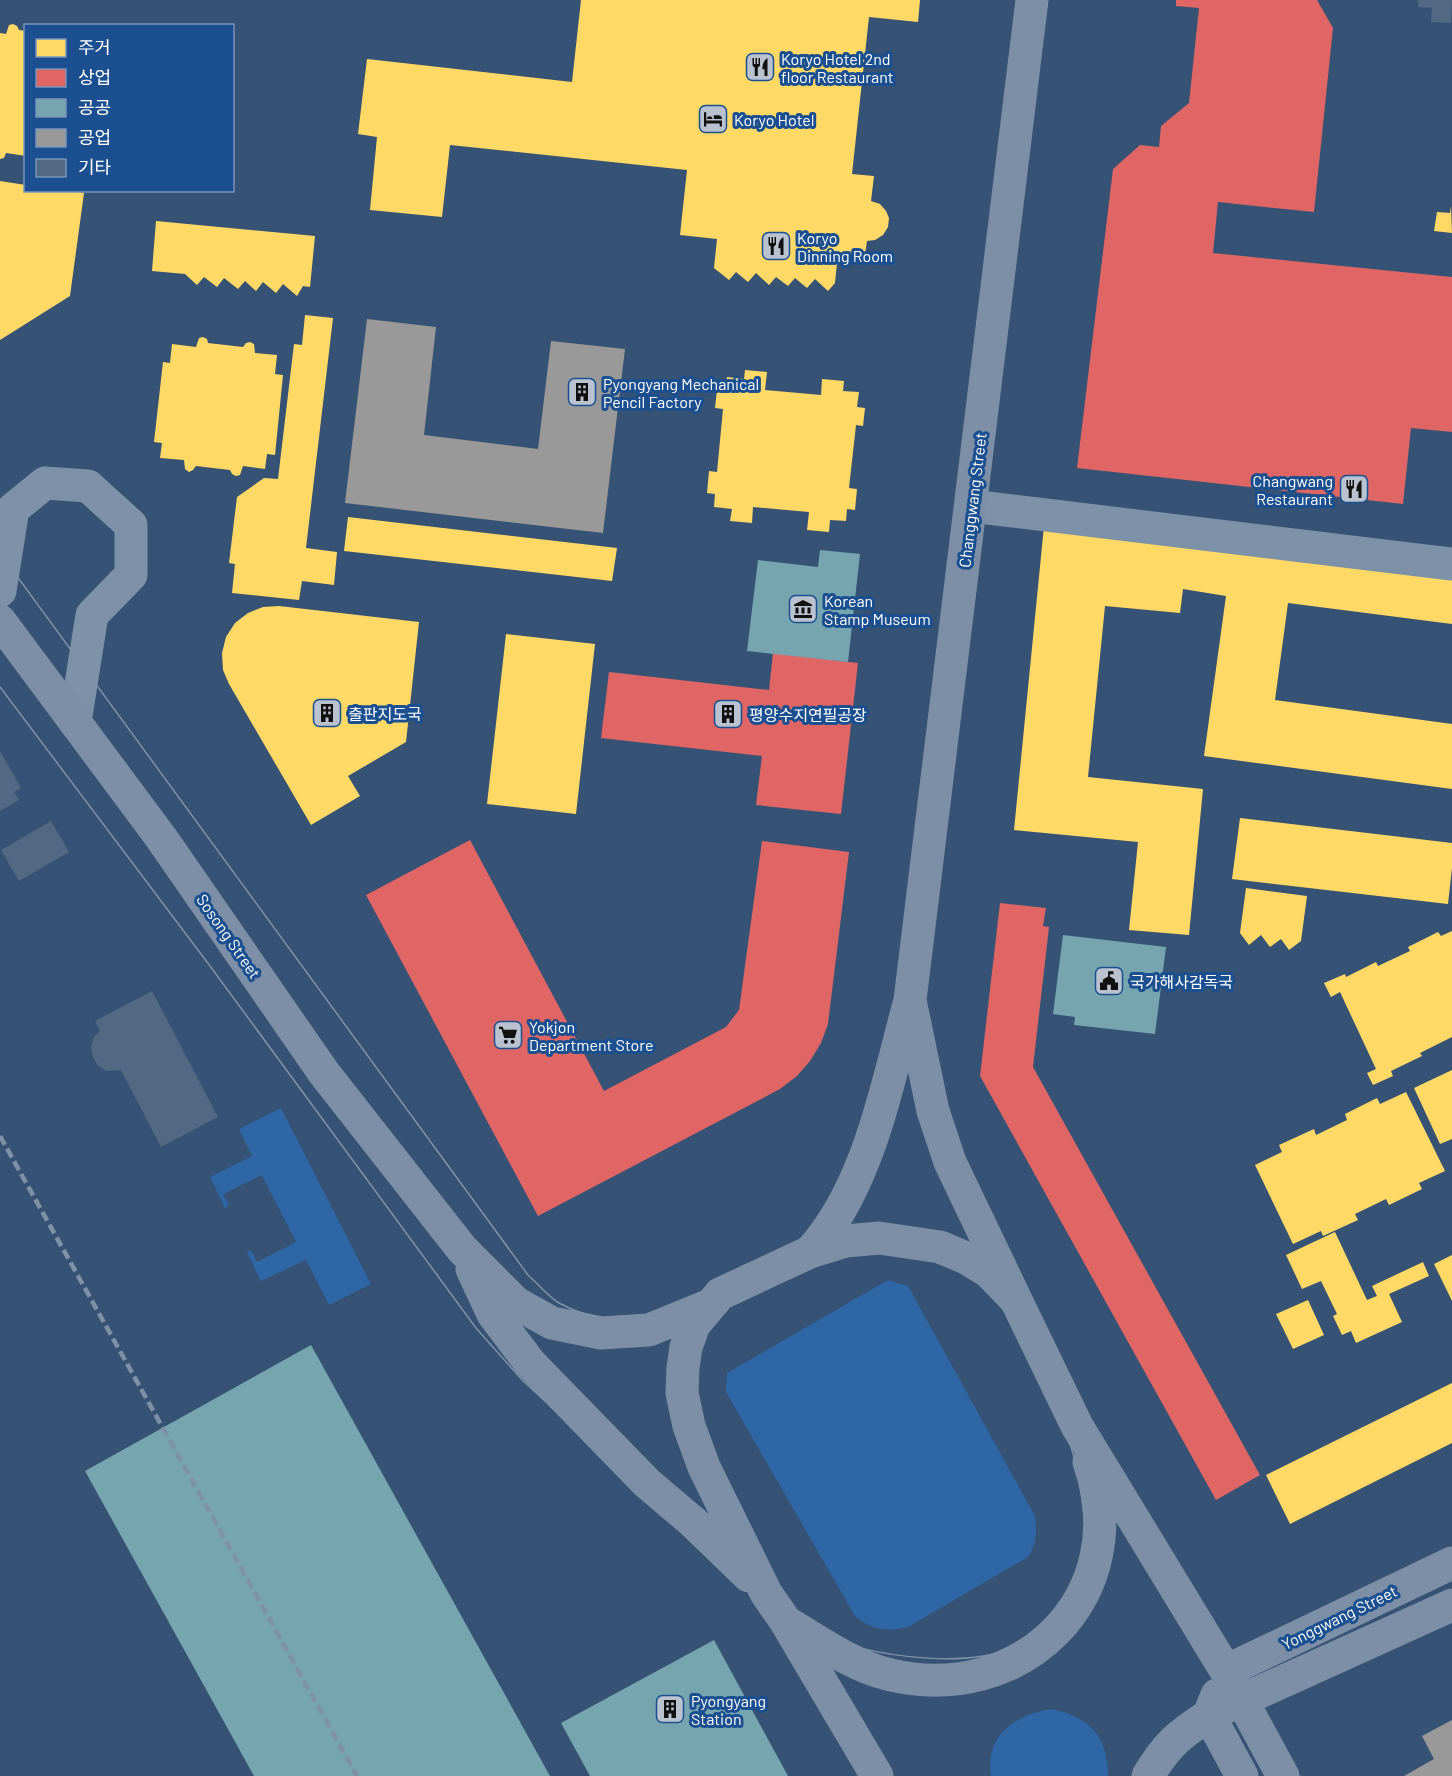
<svg xmlns="http://www.w3.org/2000/svg" width="1452" height="1776" viewBox="0 0 1452 1776" font-family="Barlow,'Noto Sans KR',sans-serif">
<rect width="100%" height="100%" fill="#365274"/>
<!-- green -->
<path fill="#2f66a5" d="M281,1108L371,1284L329,1305L306,1260L261,1281L247,1252L251,1250L257,1262L296,1242L262,1175L223,1194L229,1205L225,1208L210,1177L252,1156L239,1129Z
M888,1280L908,1286L1035,1516C1037,1532 1037,1543 1028,1557L908,1627C887,1632 871,1630 855,1616L726,1392L727,1373Z
M1051,1709C1090,1717 1108,1736 1108,1776H991C985,1735 1015,1715 1051,1709Z"/>
<!-- homes -->
<path fill="#ffd966" d="M581,0H920L918,22L869,17L852,174L874,176L871,201L880,204L886,211L889,218L888,227L883,235L875,240L867,241L865,255L838,253L835,283L828,291L815,279L807,288L795,278L788,286L776,277L769,285L756,273L748,282L736,272L729,280L714,268L717,239L680,235L687,170L450,145L442,217L370,210L377,137L358,134L367,59L572,82Z
M13,24L17,26L19,30L26,31V156L6,153L4,158L0,159V33L6,34L9,25Z
M0,181L26,185V190H68L84,193L70,296L0,340Z
M1451,206L1452,233L1434,231L1437,212L1450,213Z
M156,221L315,236L310,287L303,286L297,296L283,284L276,293L263,282L256,291L245,281L238,289L224,278L217,287L204,277L197,285L185,274L152,271Z
M305,315L333,318L306,548L337,552L334,585L302,581L299,600L232,593L235,564L229,563L237,497L264,478L278,479L294,344L302,345Z
M203,337L207,339L208,343L243,347L246,343L250,342L254,344L255,353L277,355L275,374L283,375L275,455L267,454L265,469L243,466L240,475L236,476L232,474L230,470L196,466L193,470L189,472L185,469L184,460L160,458L162,443L154,442L163,362L170,363L172,344L196,347L199,338Z
M745,370L767,372L765,390L821,395L822,379L844,381L843,391L859,392L857,407L865,408L863,426L856,425L849,488L857,489L855,510L847,509L846,521L830,520L829,532L807,530L809,512L753,507L752,523L730,521L732,509L714,507L715,494L707,493L709,471L717,472L723,409L715,408L717,390L725,391L727,377L744,379Z
M348,517L617,548L612,581L344,551Z
M1044,526L1452,577V624L1288,603L1275,700L1452,724V789L1204,756L1226,596L1183,589L1180,613L1105,606L1088,777L1203,789L1189,935L1129,930L1138,842L1014,830Z
M279,606L419,622L406,742L348,776L360,796L311,825L229,684L223,670L222,653L226,637L235,623L248,613L263,607Z
M506,634L595,644L576,814L487,804Z
M1240,818L1452,843V868L1448,904L1232,879Z
M1246,888L1307,896L1301,941L1289,950L1281,939L1270,947L1261,935L1249,945L1240,933Z
M1452,931V1037L1420,1053L1422,1056L1391,1071L1393,1076L1373,1085L1367,1073L1376,1069L1340,992L1331,997L1324,983L1345,974L1346,977L1376,962L1378,966L1410,951L1408,947L1438,932L1441,936Z
M1452,1070V1139L1440,1144L1414,1088Z
M1406,1092L1445,1171L1419,1183L1422,1189L1389,1205L1386,1199L1355,1214L1358,1220L1323,1236L1321,1231L1293,1244L1255,1165L1282,1152L1279,1145L1314,1129L1316,1135L1347,1120L1345,1114L1377,1098L1380,1104Z
M1335,1232L1367,1300L1377,1296L1372,1286L1423,1262L1429,1276L1389,1294L1402,1322L1356,1343L1351,1331L1342,1335L1333,1316L1337,1314L1321,1281L1302,1289L1286,1255Z
M1452,1255V1301L1434,1264Z
M1308,1300L1324,1335L1293,1349L1276,1314Z
M1452,1383V1443L1290,1524L1266,1475Z"/>
<!-- shops -->
<path fill="#e06666" d="M1176,0H1317L1333,28L1314,212L1218,202L1213,253L1452,277V432L1411,428L1403,504L1077,468L1113,169L1140,145L1159,147L1161,126L1189,103L1199,8L1176,6Z
M773,653L858,663L841,814L756,805L762,756L601,738L609,672L769,690Z
M470,840L604,1091L726,1027L739,1010L762,841L849,852L828,1024L821,1043L810,1061L797,1076L780,1089L538,1216L366,895Z
M1000,903L1046,908L1043,926L1049,927L1033,1067L1260,1475L1216,1500L980,1076Z"/>
<!-- public -->
<path fill="#76a5af" d="M820,550L860,554L848,662L747,651L758,560L818,567Z
M1063,935L1166,947L1155,1034L1074,1025L1075,1017L1053,1014Z
M311,1345L550,1776H254L85,1471Z
M714,1640L788,1776H590L561,1723Z"/>
<!-- industry -->
<path fill="#999" d="M367,319L436,327L424,435L538,449L551,341L625,349L603,533L345,503Z
M1452,1720V1776H1404L1434,1759L1422,1736Z"/>
<!-- building -->
<path fill="#526984" d="M1418,0H1452L1451,23L1431,22L1432,8L1418,7Z
M0,751L21,788L14,792L19,800L0,811Z
M51,821L69,852L19,881L1,850Z
M152,991L218,1117L161,1147L121,1070L107,1071L98,1066L93,1057L91,1047L94,1037L100,1031L95,1021Z"/>
<g fill="none" stroke-linecap="round" stroke-linejoin="round">
<!-- minor -->
<path stroke="#7d92a8" stroke-width="33" d="M971,506L1452,564
M0,591L13,509L45,483L88,486L131,525V575L92,615L75,722"/>
<!-- major -->
<path stroke="#7d8ea7" stroke-width="33" d="M0,621L162,839L324,1073L462,1249L516,1303L552,1323L601,1333L649,1330L710,1305
M911,1005L933,1111L950,1162L1016,1300L1077,1426L1226,1671L1283,1776
M810,1252C869,1187 887,1084 910,1000L1032,0
M472,1269L493,1314L530,1363L647,1483L693,1522L749,1576
M786,1622C817,1640 853,1666 887,1674C1021,1708 1136,1596 1089,1462
M1226,1671L1452,1563
M1217,1695L1209,1715L1242,1776
M877,1776L786,1622L766,1593L704,1467L689,1426L682,1393L683,1368L686,1347L694,1325L720,1294L810,1252L846,1241L879,1238L940,1247L966,1258L989,1272L1016,1300
M1148,1776C1167,1744 1179,1735 1209,1715L1452,1605"/>
<!-- tram -->
<path stroke="#7e92a7" stroke-width="1.5" d="M0,553L528,1275C538,1284 548,1296 559,1303C590,1320 629,1326 663,1316C677,1312 692,1302 705,1295C769,1262 835,1216 910,1229C919,1230 931,1230 939,1234C950,1238 965,1250 973,1258C1001,1285 1017,1332 1034,1366C1045,1390 1057,1412 1067,1436C1079,1465 1090,1535 1083,1565C1075,1598 1045,1636 1013,1648C958,1670 856,1655 804,1628C793,1623 784,1615 774,1609L523,1381L476,1328L210,966L0,687"/>
<!-- rail -->
<path stroke="#7e92a7" stroke-width="4.5" stroke-dasharray="10 4.5" stroke-linecap="butt" d="M0,1136L357,1776"/>
</g>
<!-- icons -->
<defs>
<g id="restaurant-square" transform="scale(1.5)"><rect x="-9" y="-9" width="18" height="18" rx="4" fill="#b9c2ce" stroke="#1b4f8f"/><path d="M-5-6h1v4h1v-4h1v4h1v-4h1v5L-1.5 .5V6h-2V.5L-5-1ZM5-6V6H3V1.5H1.5Q1.5-4 5-6Z" fill="#111"/></g>
<g id="hotel-square" transform="scale(1.5)"><rect x="-9" y="-9" width="18" height="18" rx="4" fill="#b9c2ce" stroke="#1b4f8f"/><path d="M-6-4.5h1.5V1H6V5H4.5V3h-9V5H-6ZM-4 0a1.8 1.8 0 1 1 3.6 0ZM.5 0V-2.5h3Q6-2.5 6 0Z" fill="#111"/></g>
<g id="building-square" transform="scale(1.5)"><rect x="-9" y="-9" width="18" height="18" rx="4" fill="#b9c2ce" stroke="#1b4f8f"/><path d="M-4-6H4V6H1V3H-1V6H-4ZM-2.5-4.3h1.7v1.8h-1.7ZM.8-4.3h1.7v1.8H.8ZM-2.5-1h1.7V.8h-1.7ZM.8-1h1.7V.8H.8Z" fill="#111"/></g>
<g id="museum-square" transform="scale(1.5)"><rect x="-9" y="-9" width="18" height="18" rx="4" fill="#b9c2ce" stroke="#1b4f8f"/><path d="M0-6L6-3V-2H-6V-3ZM-5-1h2V3h-2ZM-1-1h2V3h-2ZM3-1h2V3H3ZM-6 4H6V6H-6Z" fill="#111"/></g>
<g id="civic-square" transform="scale(1.5)"><rect x="-9" y="-9" width="18" height="18" rx="4" fill="#b9c2ce" stroke="#1b4f8f"/><path d="M-.6-6.5H3V-4.5H.6V-3L4-1V1h2V6H-6V1h2V-1L-.6-3ZM-1.2 2.5V6h2.4V2.5Z" fill="#111"/></g>
<g id="supermarket-square" transform="scale(1.5)"><rect x="-9" y="-9" width="18" height="18" rx="4" fill="#b9c2ce" stroke="#1b4f8f"/><path d="M-6-5.5h2.5l.6 2H6L4.5 2H-2.5L-4.4-4H-6ZM-1.5 3.2a1.3 1.3 0 1 0 .1 0ZM3 3.2a1.3 1.3 0 1 0 .1 0Z" fill="#111"/></g>
</defs>
<g fill-rule="evenodd">
<use href="#restaurant-square" x="760" y="67"/>
<use href="#hotel-square" x="713" y="119"/>
<use href="#restaurant-square" x="776" y="246"/>
<use href="#building-square" x="582" y="392"/>
<use href="#restaurant-square" x="1354" y="489"/>
<use href="#museum-square" x="803" y="609"/>
<use href="#building-square" x="327" y="713"/>
<use href="#building-square" x="728" y="714"/>
<use href="#civic-square" x="1109" y="981"/>
<use href="#supermarket-square" x="508" y="1035"/>
<use href="#building-square" x="670" y="1709"/>
</g>
<g text-anchor="middle" dominant-baseline="central" stroke-width="6" stroke-linejoin="round" paint-order="stroke">
<!-- poi labels -->
<g font-size="16" fill="#fff" stroke="#1b4f8f" text-anchor="start">
<text x="781" y="58">Koryo Hotel 2nd<tspan x="781" dy="18">floor Restaurant</tspan></text>
<text x="734" y="119">Koryo Hotel</text>
<text x="797" y="237">Koryo<tspan x="797" dy="18">Dinning Room</tspan></text>
<text x="603" y="383">Pyongyang Mechanical<tspan x="603" dy="18">Pencil Factory</tspan></text>
<text x="1333" y="480" text-anchor="end">Changwang<tspan x="1333" dy="18">Restaurant</tspan></text>
<text x="824" y="600">Korean<tspan x="824" dy="18">Stamp Museum</tspan></text>
<text x="348" y="713">출판지도국</text>
<text x="749" y="714">평양수지연필공장</text>
<text x="1130" y="981">국가해사감독국</text>
<text x="529" y="1026">Yokjon<tspan x="529" dy="18">Department Store</tspan></text>
<text x="691" y="1700">Pyongyang<tspan x="691" dy="18">Station</tspan></text>
</g>
<!-- street labels -->
<g font-size="16" fill="#fff" stroke="#1b4f8f">
<text transform="translate(972 500) rotate(-83)">Changgwang Street</text>
<text transform="translate(229 936) rotate(55)">Sosong Street</text>
<text transform="translate(1339 1617) rotate(-26)">Yonggwang Street</text>
</g>
</g>
<!-- legend -->
<rect x="24" y="24" width="210" height="168" fill="#1b4f8f" stroke="#7695bc" stroke-width="1.5"/>
<rect x="36" y="39" width="30" height="18" fill="#ffd966" stroke="#7695bc" stroke-width="1.5"/>
<text x="78" y="54" font-size="18" fill="#ffffff">주거</text>
<rect x="36" y="69" width="30" height="18" fill="#e06666" stroke="#7695bc" stroke-width="1.5"/>
<text x="78" y="84" font-size="18" fill="#ffffff">상업</text>
<rect x="36" y="99" width="30" height="18" fill="#76a5af" stroke="#7695bc" stroke-width="1.5"/>
<text x="78" y="114" font-size="18" fill="#ffffff">공공</text>
<rect x="36" y="129" width="30" height="18" fill="#999999" stroke="#7695bc" stroke-width="1.5"/>
<text x="78" y="144" font-size="18" fill="#ffffff">공업</text>
<rect x="36" y="159" width="30" height="18" fill="#526984" stroke="#7695bc" stroke-width="1.5"/>
<text x="78" y="174" font-size="18" fill="#ffffff">기타</text>
</svg>
